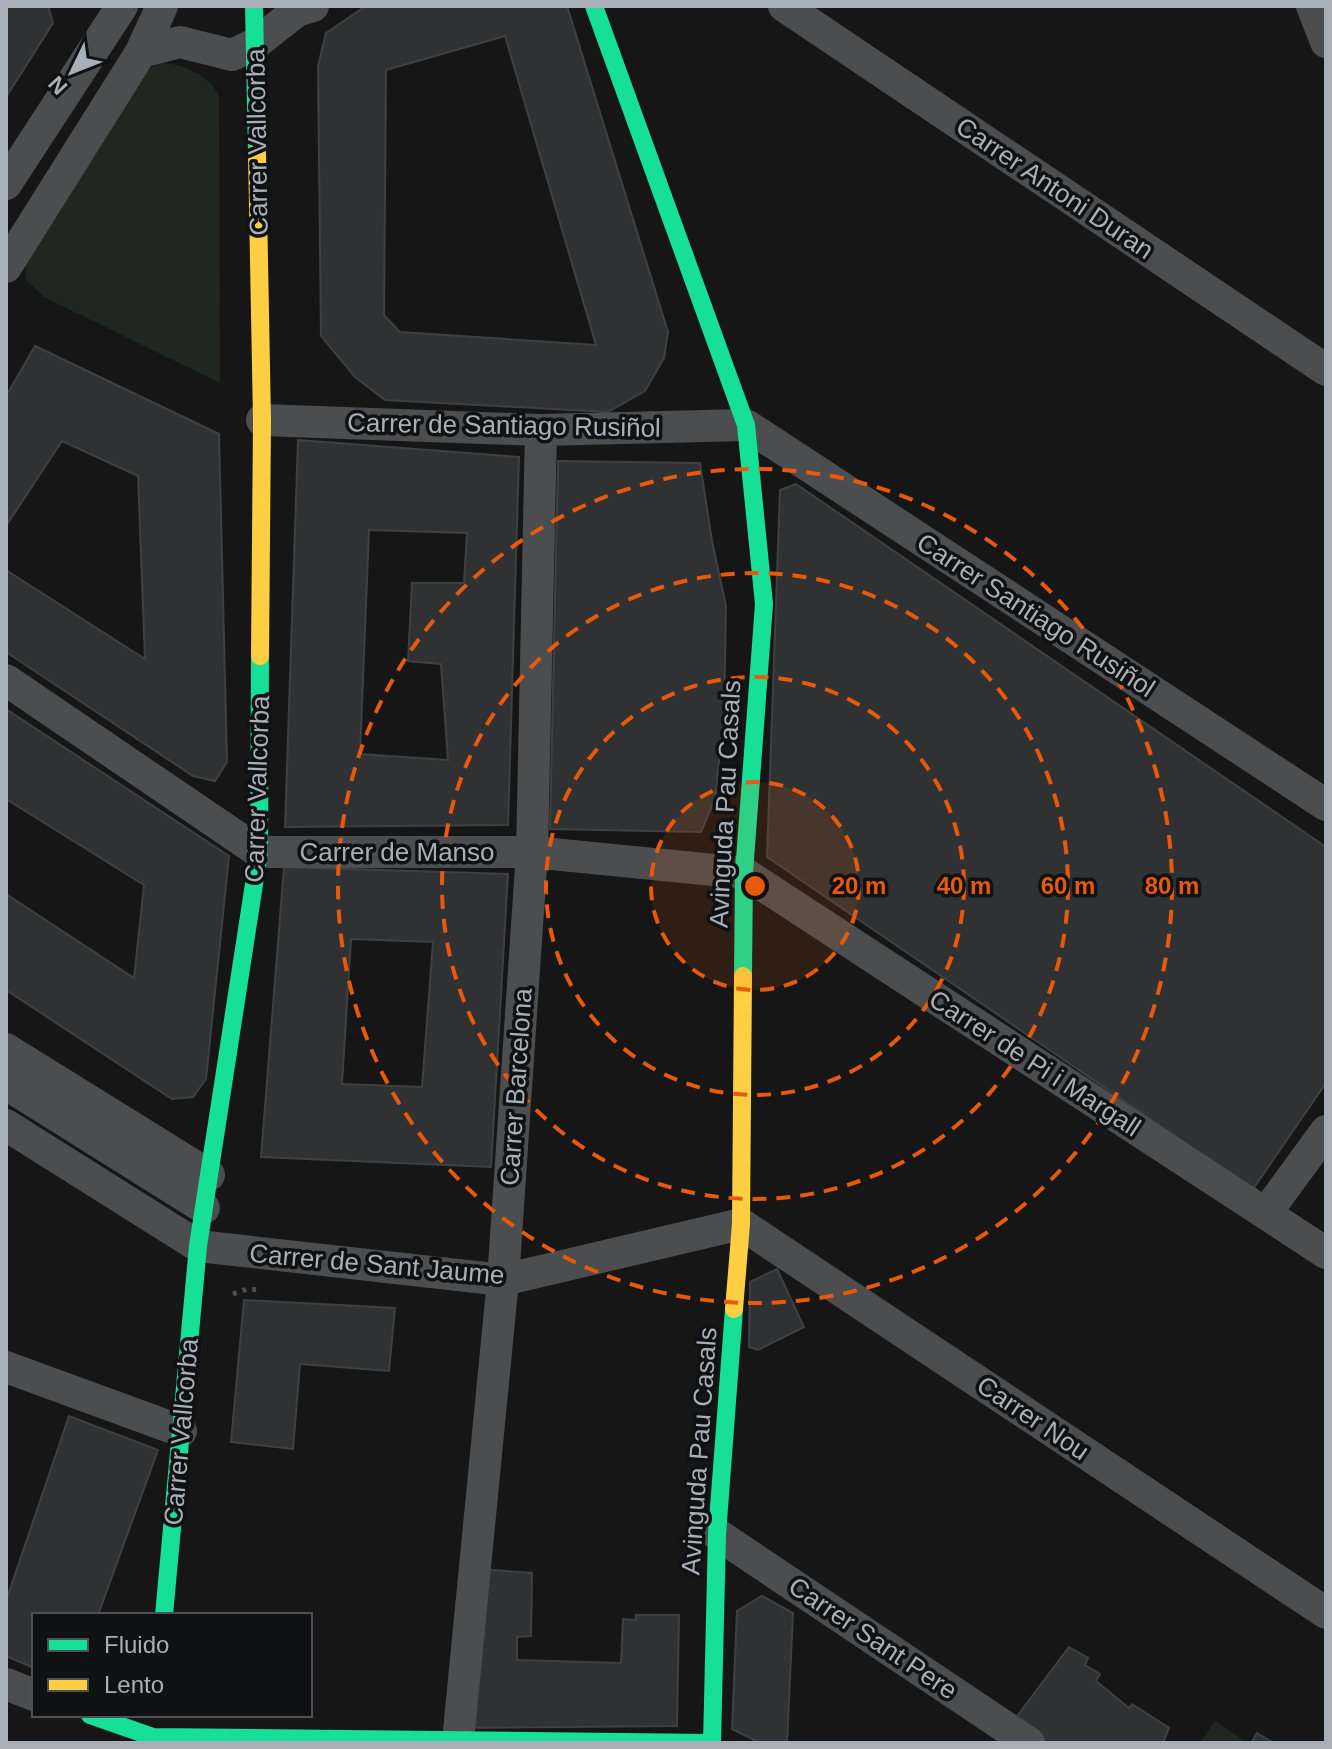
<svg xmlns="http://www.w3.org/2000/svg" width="1332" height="1749" viewBox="0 0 1332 1749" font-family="Helvetica,sans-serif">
<rect width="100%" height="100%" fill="#161616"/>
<!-- green -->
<path fill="#202720" d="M163,63C184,64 210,76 219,96L220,383L44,297L26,280V265L147,72L154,66Z
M1215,1721L1247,1743H1200Z"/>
<!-- building -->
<path fill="#303132" stroke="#3e4142" stroke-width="2" fill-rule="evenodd" d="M6,6H48L53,23L6,97Z
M366,6H567L668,332L664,358L645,391L608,412L385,400L355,377L321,336L318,66L326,33ZM505,36L596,345L400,332L384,315L386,70Z
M35,346L219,434L227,762L215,781L193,776L6,652V570L145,659L138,476L62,441L6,526V396Z
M298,440L519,457L508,825L285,827ZM369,530L467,533L464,583H412L408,661L441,664L448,760L360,754Z
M558,461L700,463L712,541L726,606L724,713L715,799L701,832L550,829Z
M796,484L1326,847V1083L1253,1189L767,857L780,490Z
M6,709L229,856L206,1079L193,1097L172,1099L6,990V894L134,978L144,885L6,799Z
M284,867L508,874L491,1167L261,1157ZM351,939L433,942L422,1087L342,1084Z
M777,1269L804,1327L758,1350L749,1347L750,1282Z
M244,1300L395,1308L389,1371L300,1364L293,1449L231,1442Z
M69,1416L158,1450L98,1615H34V1668L6,1656V1601Z
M478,1569L532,1573L531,1636L517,1637V1660L621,1663L623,1619L636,1620V1615H679L677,1726L466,1728Z
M762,1596L793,1613L787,1743H760L732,1729L737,1611Z
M1069,1647L1088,1658L1085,1665L1100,1674L1096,1681L1129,1708L1132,1704L1169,1728L1163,1743H1042L1012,1723Z
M1257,1733L1274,1743H1251Z"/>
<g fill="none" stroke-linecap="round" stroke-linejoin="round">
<!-- path -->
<path stroke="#4c4e51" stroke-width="5" stroke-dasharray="4 6" stroke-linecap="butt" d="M233,1294L247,1289L262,1290"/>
<!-- street -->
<path stroke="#4b4d4f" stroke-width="32" d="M784,6L1326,370
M1312,6L1326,42
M141,52L180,42L232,55L255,44L297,11L313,6
M6,184L122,6
M6,267L141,52L162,6
M262,420L541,430L746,425L1326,805
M6,680L259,852H532L744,873L1326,1253
M6,1049L209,1175
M6,1084L204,1208
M6,1125L198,1246L503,1280L741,1224L1326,1613
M1266,1213L1326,1131
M6,1367L181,1431
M717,1534L1029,1743
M6,1684L34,1695
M458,1741L503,1280L532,852L541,430"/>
<!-- fast -->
<path stroke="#16e098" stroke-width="18" d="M254,6L257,153
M594,6L746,425L764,604L744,873L743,976
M164,1615L198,1246L259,852L260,656
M90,1715L153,1737L712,1743L717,1534L734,1309"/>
<!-- slow -->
<path stroke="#ffcf43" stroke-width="18" d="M257,153L262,420L260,656
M734,1309L741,1224L743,976"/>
</g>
<!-- distance rings -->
<circle cx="755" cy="886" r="104" fill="#e8590c" fill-opacity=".12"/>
<g fill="none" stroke="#e8590c" stroke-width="4" stroke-dasharray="14 10">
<circle cx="755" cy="886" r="104"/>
<circle cx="755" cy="886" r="209"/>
<circle cx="755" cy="886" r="313"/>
<circle cx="755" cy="886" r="417"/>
</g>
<g text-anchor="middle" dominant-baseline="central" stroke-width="7" stroke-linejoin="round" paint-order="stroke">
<!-- street labels -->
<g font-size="26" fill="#a8afb7" stroke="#101112">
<text transform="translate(257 142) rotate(-91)">Carrer Vallcorba</text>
<text transform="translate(1055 188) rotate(34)">Carrer Antoni Duran</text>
<text transform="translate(504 425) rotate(1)">Carrer de Santiago Rusiñol</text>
<text transform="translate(1036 615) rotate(33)">Carrer Santiago Rusiñol</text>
<text transform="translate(257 789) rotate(-88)">Carrer Vallcorba</text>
<text transform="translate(725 804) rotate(-87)">Avinguda Pau Casals</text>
<text x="397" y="852">Carrer de Manso</text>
<text transform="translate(1035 1063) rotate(33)">Carrer de Pi i Margall</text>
<text transform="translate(516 1087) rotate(-86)">Carrer Barcelona</text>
<text transform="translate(377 1264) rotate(5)">Carrer de Sant Jaume</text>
<text transform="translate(1033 1418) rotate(34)">Carrer Nou</text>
<text transform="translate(181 1432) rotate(-85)">Carrer Vallcorba</text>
<text transform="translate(699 1451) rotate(-86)">Avinguda Pau Casals</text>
<text transform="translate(873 1638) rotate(34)">Carrer Sant Pere</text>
</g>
</g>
<circle cx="755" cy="886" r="12" fill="#e8590c" stroke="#101112" stroke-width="4"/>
<g font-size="24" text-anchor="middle" font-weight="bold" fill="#e8590c" stroke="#101112" stroke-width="7" stroke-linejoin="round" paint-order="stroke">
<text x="859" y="894">20 m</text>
<text x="964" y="894">40 m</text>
<text x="1068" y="894">60 m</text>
<text x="1172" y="894">80 m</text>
</g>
<!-- border -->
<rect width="1332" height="1749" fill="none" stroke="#a8afb7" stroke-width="16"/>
<!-- legend -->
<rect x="32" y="1613" width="280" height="104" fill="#101112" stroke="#4d5054" stroke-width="2"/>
<rect x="48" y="1639" width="40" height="12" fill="#16e098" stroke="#4d5054" stroke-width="2"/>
<text x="104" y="1653" font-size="24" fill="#a8afb7">Fluido</text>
<rect x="48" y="1679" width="40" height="12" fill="#ffcf43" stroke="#4d5054" stroke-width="2"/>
<text x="104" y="1693" font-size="24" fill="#a8afb7">Lento</text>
<!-- north arrow -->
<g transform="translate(72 72) rotate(227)" stroke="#101112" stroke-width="6" paint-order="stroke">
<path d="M0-6L14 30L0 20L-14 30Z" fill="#a8afb7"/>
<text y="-12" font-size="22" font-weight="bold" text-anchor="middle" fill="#a8afb7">N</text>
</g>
</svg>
